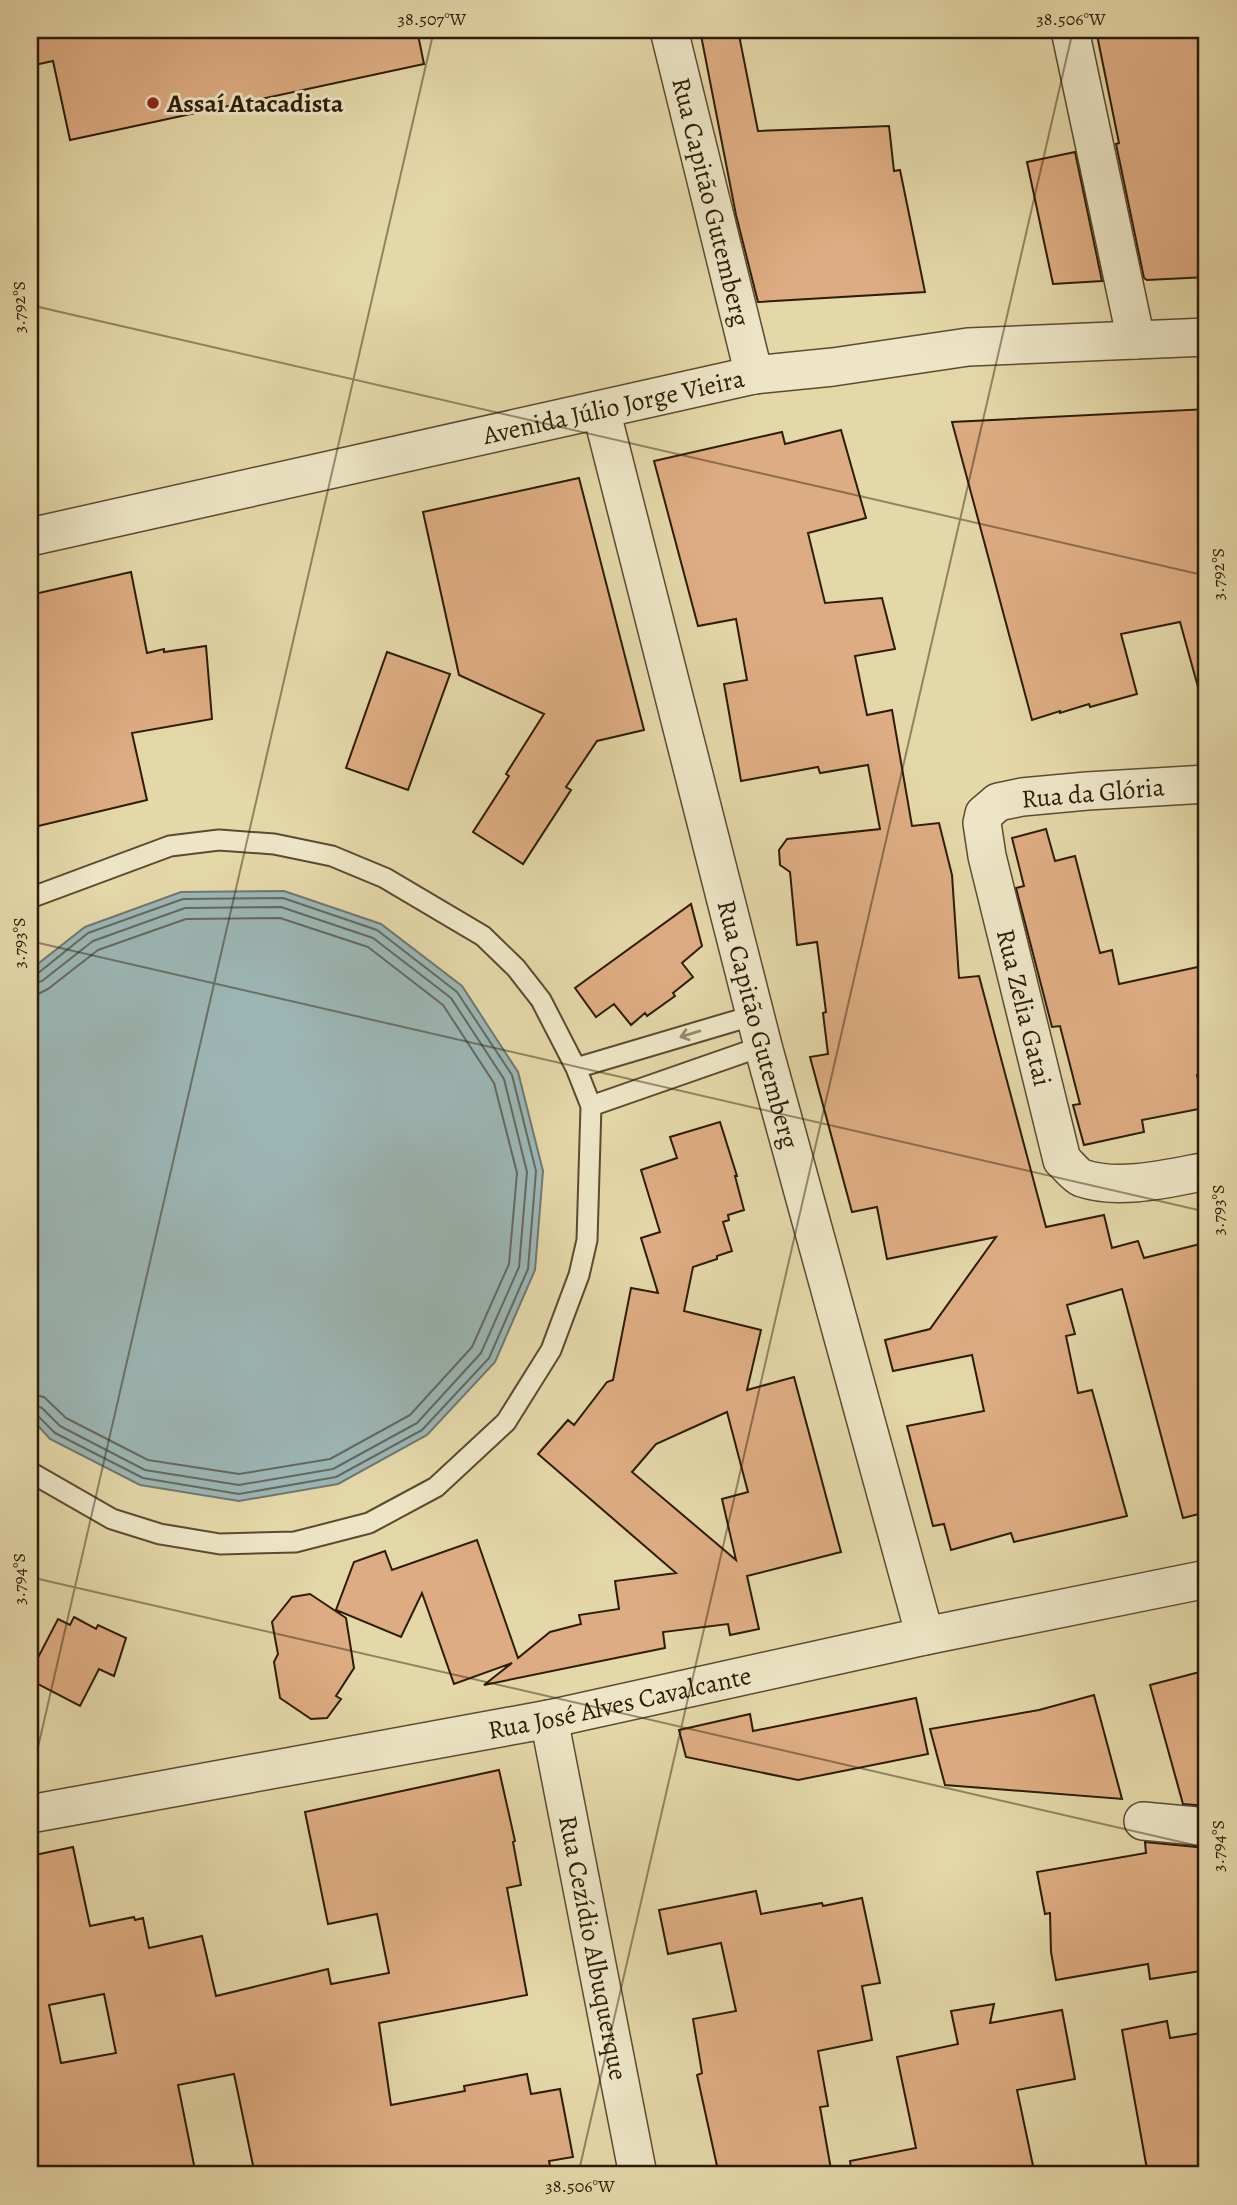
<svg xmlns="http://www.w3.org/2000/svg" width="1237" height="2205" viewBox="0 0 1237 2205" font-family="Alegreya,serif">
<rect width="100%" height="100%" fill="#e4d7a8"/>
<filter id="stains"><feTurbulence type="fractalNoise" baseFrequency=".00286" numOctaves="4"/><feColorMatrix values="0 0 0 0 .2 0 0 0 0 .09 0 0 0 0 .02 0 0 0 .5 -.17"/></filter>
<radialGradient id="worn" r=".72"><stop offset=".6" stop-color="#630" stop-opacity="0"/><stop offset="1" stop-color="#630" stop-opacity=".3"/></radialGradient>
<!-- water -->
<path fill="#9cb6b5" stroke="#707870" stroke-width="2" d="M284,891L381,924L462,986L518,1072L543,1171L535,1270L495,1362L427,1435L338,1484L239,1501L140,1485L50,1439L30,1417V970L85,927L181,892Z"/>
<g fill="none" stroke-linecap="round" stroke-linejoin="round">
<!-- shore -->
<path stroke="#64695e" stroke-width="2" d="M30,975L37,974L88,933L183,899L283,898L377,930L457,992L512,1075L536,1171L528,1269L489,1358L422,1430L336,1477L239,1494L143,1478L55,1433L37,1415L30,1413
M30,984L42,981L93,941L185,908L281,907L373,938L451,998L504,1079L527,1172L519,1267L481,1353L417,1423L333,1469L239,1485L145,1470L60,1426L42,1408L30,1404
M30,994H38L48,989L98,950L186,919L280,918L368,947L443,1005L494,1083L517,1173L509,1264L472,1347L410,1415L330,1459L239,1474L148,1460L66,1418L44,1397L30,1394"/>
</g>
<!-- building -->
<path fill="#deac82" stroke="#2d1c08" stroke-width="2" fill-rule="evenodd" d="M30,30H417L424,64L70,140L53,61L30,66Z
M700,30H738L758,131L889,126L894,171L900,170L925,292L758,302L736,215Z
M1096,30H1207V277L1147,280L1144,278L1116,144L1119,143Z
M1075,152L1102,281L1053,284L1027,162Z
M1207,409V686L1198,687L1180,622L1121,634L1137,694L1090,707L1089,704L1060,713V711L1032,720L952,422Z
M841,430L866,518L808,533L825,603L882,598L895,649L855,656L867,715L892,710L912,826L939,823L952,875L959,978L979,976L1046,1227L1104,1215L1112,1248L1138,1241L1144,1258L1200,1244L1202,1253L1207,1252V1512L1183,1518L1122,1289L1067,1305L1075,1334L1066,1336L1078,1393L1092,1390L1127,1516L1014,1542L1011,1533L951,1550L944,1524L933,1526L907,1426L984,1411L972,1355L893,1371L885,1340L930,1329L996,1237L887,1259L877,1207L852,1212L810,1057L828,1054L823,1013L826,1012L817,942L797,945L790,872L780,865L779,850L787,839L880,829L868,765L820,773L818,767L741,781L724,684L747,680L736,619L698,626L654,461L782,432L785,444Z
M579,478L644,730L597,741L566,787L571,790L523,864L473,832L509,776L506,774L544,714L459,675L423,512Z
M131,572L147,653L164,649V652L206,646L212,719L132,733L147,800L30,828V595Z
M387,652L450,674L408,790L346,768Z
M1046,829L1055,861L1075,856L1100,953L1112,950L1119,984L1207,965V1073L1197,1075L1204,1108L1142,1120L1144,1132L1084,1145L1073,1105L1080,1104L1060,1026L1052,1027L1016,888L1024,886L1012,838Z
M691,904L702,946L682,963L693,977L673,993L675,996L647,1016L645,1013L631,1025L614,1004L596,1017L575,988Z
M720,1122L737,1176H735L744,1210L728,1215L729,1220L723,1222L732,1251L717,1256V1259L693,1267L684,1311L761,1330L747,1390L794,1377L841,1552L747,1576L759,1629L730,1635L728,1624L663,1632L665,1648L484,1685L512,1663L454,1684L422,1593L401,1637L336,1610L354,1562L385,1551L392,1570L477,1540L518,1658L550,1632L581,1624L579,1615L619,1609L615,1581L676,1573L538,1454L568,1420L574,1425L607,1382L613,1380L631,1288L658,1293L641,1238L660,1232L641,1170L677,1158L670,1137ZM727,1412L748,1492L722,1499L736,1560L632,1472L656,1444Z
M310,1594L346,1618L354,1668L336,1696L341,1699L327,1718L311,1719L280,1698L274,1662L278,1654L272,1622L292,1597Z
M74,1617L96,1629L98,1625L126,1638L114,1676L99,1669L80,1706L30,1680V1673L58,1619L70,1625Z
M1207,1670V1806L1183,1804L1150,1685Z
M1094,1695L1122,1799L945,1785L930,1729L1039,1710Z
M916,1698L928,1754L798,1780L686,1757L679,1730L750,1714L753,1731Z
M499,1770L515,1841L513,1842L521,1885L507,1888L527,1995L379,2023L391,2105L465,2091L464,2086L527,2074L531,2094L560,2089L573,2157L549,2161L552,2175H255L234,2074L178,2085L196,2175H30V1856L73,1847L90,1926L134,1917L135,1920L143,1918L149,1948L202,1936L216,1996L328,1969L331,1984L389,1973L377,1914L328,1924L305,1812ZM104,1994L116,2053L61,2063L49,2005Z
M1145,1842L1207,1848V1970L1150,1979L1148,1964L1056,1980L1051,1952L1050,1913L1045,1914L1037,1872L1146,1853Z
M756,1891L761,1914L822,1903L823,1906L862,1898L880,1983L862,1986L872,2040L818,2051L828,2106L820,2107L832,2175H719L697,2075L702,2073L693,2019L736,2011L721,1943L668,1954L659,1910Z
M994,2004L990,2023L1062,2010L1075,2079L1017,2090L1035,2175H852L850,2161L916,2148L897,2057L958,2044L951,2011Z
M1167,2021L1170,2038L1207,2032V2175H1148L1122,2030Z"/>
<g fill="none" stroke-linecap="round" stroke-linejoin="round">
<!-- lane casing -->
<g stroke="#5b4b30" stroke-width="23">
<path id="lane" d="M30,898L170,846L219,840L274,844L332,856L385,878L483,936L516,968L541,1000L576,1068L591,1106L587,1240L579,1275L551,1350L506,1422L436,1487L369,1523L295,1542L220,1544L160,1534L112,1519L30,1472
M576,1068L755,1015
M591,1106L763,1046"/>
</g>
<!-- street casing -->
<g stroke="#5b4b30" stroke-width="40">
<g id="street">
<path id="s1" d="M669,30L754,375"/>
<path d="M1070,30L1136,340"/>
<path id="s2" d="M601,410L763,1046L925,1636"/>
<path id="s3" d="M30,537L754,375L833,367L968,347L1207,337"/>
<path id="s4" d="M1207,784L1087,791L1022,797L998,802L984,814L982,823L987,856L1062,1160C1068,1165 1075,1175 1082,1178C1119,1191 1170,1178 1207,1171"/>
<path id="s5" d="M549,1719L638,2175"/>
<path id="s6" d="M30,1814L549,1719L925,1636L1207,1579"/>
<path d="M1143,1821L1207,1827"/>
</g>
</g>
<!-- lane -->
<use href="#lane" stroke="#ede5c6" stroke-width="19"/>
<!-- street -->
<use href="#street" stroke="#ede5c6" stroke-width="37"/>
</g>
<!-- one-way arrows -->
<defs><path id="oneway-shaft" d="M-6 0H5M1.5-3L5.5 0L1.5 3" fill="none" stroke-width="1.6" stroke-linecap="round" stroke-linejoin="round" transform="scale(1.75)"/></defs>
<use stroke="#978b70" href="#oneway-shaft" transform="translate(690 1034) rotate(163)"/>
<!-- ticks -->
<path fill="none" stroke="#2d1c08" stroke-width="2" stroke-opacity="0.45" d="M30,305L1207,576M30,941L1207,1212M30,1577L1207,1848M30,1782L434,30M578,2175L1073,30"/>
<!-- markers -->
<circle fill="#8f2418" stroke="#ede5c6" stroke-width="2.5" cx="153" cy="103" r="7"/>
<g text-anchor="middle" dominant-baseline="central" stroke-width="6" stroke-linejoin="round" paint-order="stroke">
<!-- poi labels -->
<g font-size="26" font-weight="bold" fill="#2d1c08" stroke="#ede5c6" text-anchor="start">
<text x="167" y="103">Assaí Atacadista</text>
</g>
<!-- street labels -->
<g font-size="26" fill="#2d1c08" stroke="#ede5c6">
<text stroke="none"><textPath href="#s1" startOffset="177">Rua Capitão Gutemberg</textPath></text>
<text stroke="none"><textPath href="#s3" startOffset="598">Avenida Júlio Jorge Vieira</textPath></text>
<text transform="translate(1093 793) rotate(-5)">Rua da Glória</text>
<text stroke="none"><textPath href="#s4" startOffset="427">Rua Zelia Gatai</textPath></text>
<text stroke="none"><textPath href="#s2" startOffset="634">Rua Capitão Gutemberg</textPath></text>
<text stroke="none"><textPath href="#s6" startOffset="600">Rua José Alves Cavalcante</textPath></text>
<text stroke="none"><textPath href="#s5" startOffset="233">Rua Cezídio Albuquerque</textPath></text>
</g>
</g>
<!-- margin -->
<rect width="1237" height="2205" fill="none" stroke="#e4d7a8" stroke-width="77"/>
<rect x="38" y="38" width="1160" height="2128" fill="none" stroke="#2d1c08" stroke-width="2.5"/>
<g font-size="18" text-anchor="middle" fill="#2d1c08">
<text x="432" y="25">38.507°W</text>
<text x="1071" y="25">38.506°W</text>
<text transform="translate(19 307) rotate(-90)" y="6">3.792°S</text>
<text transform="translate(1218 574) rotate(-90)" y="6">3.792°S</text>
<text transform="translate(19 943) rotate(-90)" y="6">3.793°S</text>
<text transform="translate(1218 1210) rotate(-90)" y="6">3.793°S</text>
<text transform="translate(19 1579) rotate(-90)" y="6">3.794°S</text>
<text transform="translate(1218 1846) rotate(-90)" y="6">3.794°S</text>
<text x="580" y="2192">38.506°W</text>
</g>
<rect width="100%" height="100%" filter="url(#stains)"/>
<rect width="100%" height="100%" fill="url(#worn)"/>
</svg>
